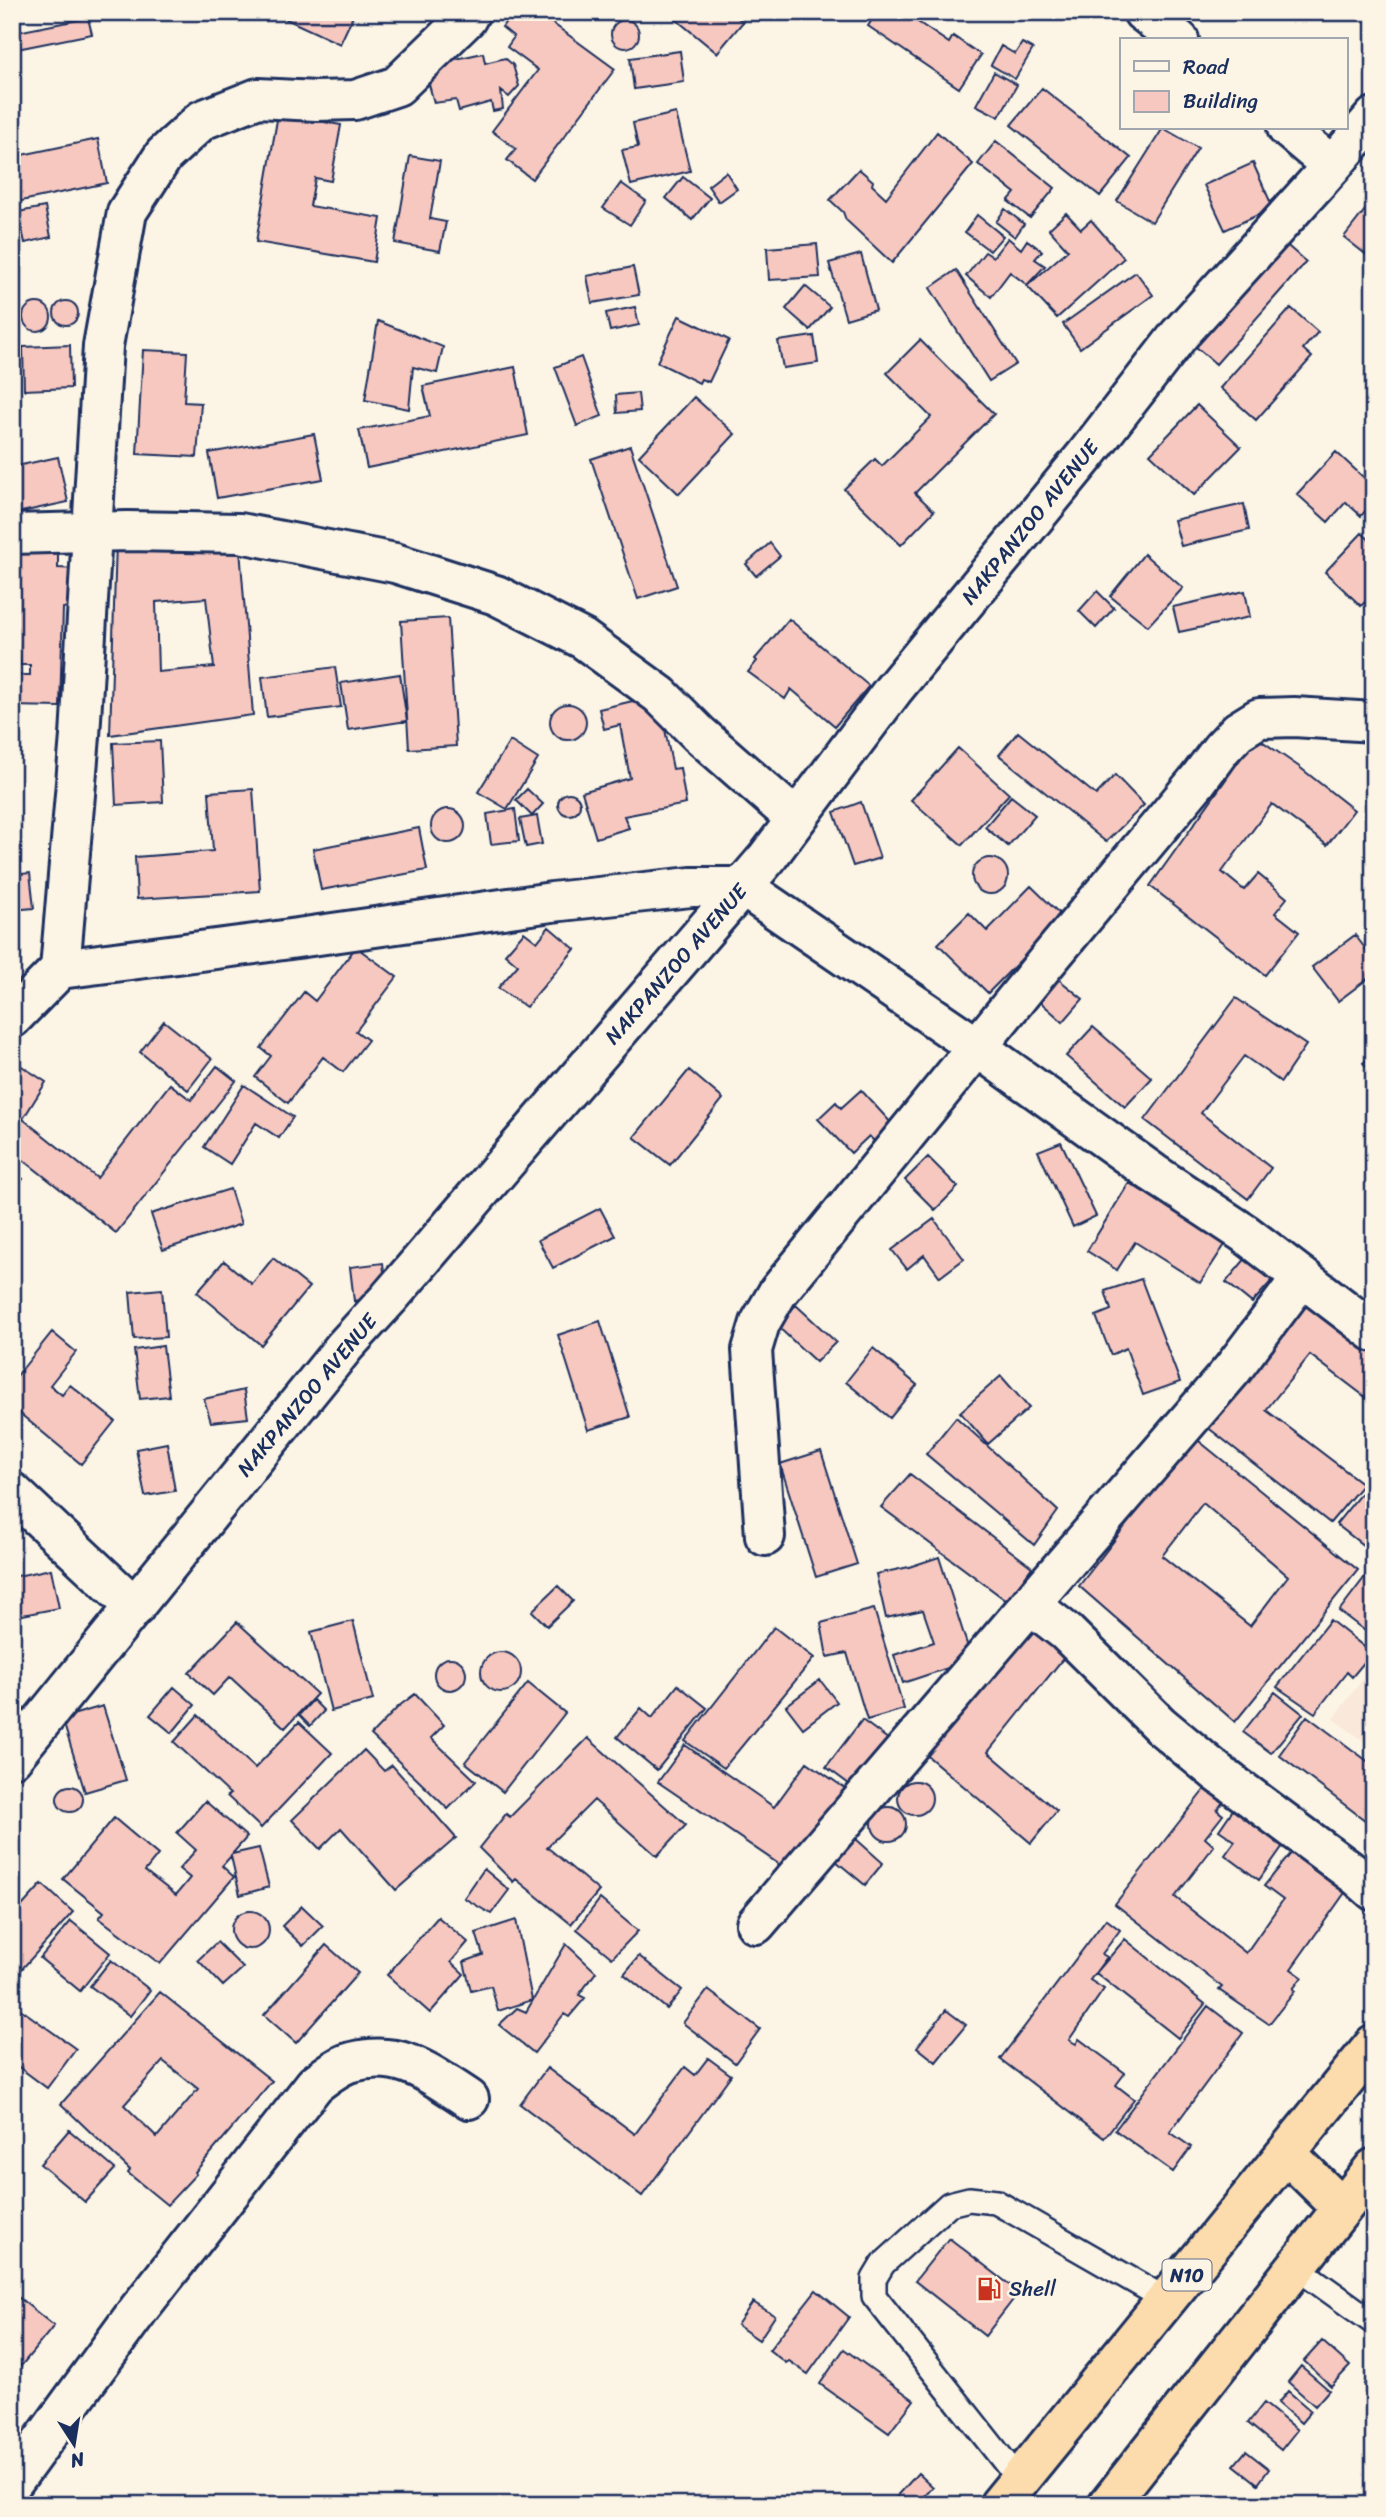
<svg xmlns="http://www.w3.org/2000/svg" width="1386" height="2517" viewBox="0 0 1386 2517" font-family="Sriracha,sans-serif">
<rect width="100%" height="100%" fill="#fcf5e5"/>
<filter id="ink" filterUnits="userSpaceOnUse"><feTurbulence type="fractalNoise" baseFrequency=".0143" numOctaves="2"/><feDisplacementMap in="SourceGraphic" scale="14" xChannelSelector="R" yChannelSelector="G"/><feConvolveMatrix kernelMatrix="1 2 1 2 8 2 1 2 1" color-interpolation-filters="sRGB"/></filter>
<g filter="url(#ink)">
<!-- built -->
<path fill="#fae8da" d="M1374,1664V1748L1333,1719Z"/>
<!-- building -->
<path fill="#f7c8bf" stroke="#1b2f5e" stroke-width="2" fill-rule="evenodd" d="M290,12H355L340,44L286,19Z
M513,12H537L615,69L532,179L507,160L516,149L492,131L538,70L507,47L514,37L502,27Z
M675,12H731L743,22L717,53L672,16Z
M877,12H903L949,43L953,36L981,55L959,88L868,26Z
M88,18L92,34L12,50V33Z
M611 34a14 14 0 1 1 28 0a14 14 0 1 1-28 0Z
M1022,43L1033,49L1015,79L991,65L1001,46L1015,54Z
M680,51L684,82L634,89L630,58Z
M483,53L485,63L505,58L513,65L519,86L509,97L501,91L503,109L493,111L491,102L459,111L456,100L434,103L424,66Z
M994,72L1017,85L999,117L976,105Z
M1042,88L1131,158L1100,196L1011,125Z
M676,113L690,171L631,185L622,150L638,147L633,123Z
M278,114L341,125L331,181L315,178L310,206L381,218L374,262L256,242Z
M1163,128L1198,148L1152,222L1117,201Z
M937,132L973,164L892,263L846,220L843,212L830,200L859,169L873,181L872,185L886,198Z
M98,139L107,183L12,203V157Z
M996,141L1055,188L1030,218L1008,201L1015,193L978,164Z
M410,156L440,161L430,219L446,222L440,251L395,243Z
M1253,163L1273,208L1225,230L1204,185Z
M726,172L737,189L719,202L708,186Z
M683,177L710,198L692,220L666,198Z
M621,183L646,201L630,225L603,208Z
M1369,205L1374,209V261L1344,237Z
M45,207L51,237L25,243L18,212Z
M1005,209L1024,224L1015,237L996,222Z
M1066,213L1081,229L1091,220L1124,258L1057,318L1027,286L1068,250L1049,229Z
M977,215L1003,236L990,251L965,232Z
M12,221L20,258L12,260Z
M1272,232L1306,262L1216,364L1181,334Z
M1008,238L1021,249L1027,240L1042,251L1035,259L1045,266L1027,285L1010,272L991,297L966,276L985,252L993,257Z
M817,244L820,277L769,280L767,248Z
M861,254L876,310L846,319L829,263Z
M633,267L639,295L592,303L587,276Z
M956,270L1016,364L989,381L930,288Z
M1136,272L1153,295L1080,348L1063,324Z
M12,285H15L21,330L12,331Z
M805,286L830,307L810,330L786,309Z
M54 313a12 12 0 1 1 24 0a12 12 0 1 1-24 0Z
M23 317a14 14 0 1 1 28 0a14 14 0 1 1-28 0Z
M635,307L639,325L610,331L606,313Z
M1291,308L1318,332L1303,349L1312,357L1256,420L1220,388Z
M679,316L729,340L709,382L701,379L699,383L657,362Z
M378,321L443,347L437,373L413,367L409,409L365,400Z
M814,336L818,363L783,368L778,341Z
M920,340L994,414L915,493L934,511L901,545L844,489L875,459L882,466L931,417L887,373Z
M70,345L71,388L24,390L23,347Z
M143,350L187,352L184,402L201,403L197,457L137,454Z
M581,357L602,416L577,426L555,367Z
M515,367L528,435L367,468L359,430L430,416L423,386Z
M638,393L640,411L617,413L616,395Z
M694,397L735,434L679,494L639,456Z
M1197,405L1241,447L1194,495L1150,454Z
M314,434L323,479L217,498L209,453Z
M630,446L677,586L638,599L591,459Z
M1336,452L1374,487V501L1361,516L1346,502L1328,522L1297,494Z
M58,457L68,502L12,514V467Z
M1244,504L1249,530L1181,546L1174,520Z
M1362,533L1374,544V600L1370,597L1361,606L1325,572Z
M239,536L253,715L110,735L116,542ZM206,598L214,667L158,672L156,602Z
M12,540L58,541V568L78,569V605L63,608L60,707L12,706V675H30V665H20L12,605Z
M770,543L780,556L756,576L746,564Z
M1144,554L1183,588L1148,626L1110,596Z
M1097,591L1114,608L1096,628L1079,611Z
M1245,591L1250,617L1179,632L1173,607Z
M448,618L456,746L409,749L401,621Z
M789,619L869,686L835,726L791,689L785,699L748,672L757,661L755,659Z
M335,667L341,707L267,717L262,677Z
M400,674L407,721L348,730L341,683Z
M658,695L673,769L680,768L686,804L624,816L629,828L596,838L582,792L630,778L620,725L604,729L599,709Z
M550 722a18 18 0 1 1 36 0a18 18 0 1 1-36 0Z
M1018,732L1096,795L1115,775L1144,805L1106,842L999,755Z
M1256,737L1298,766L1354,810L1327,845L1272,804L1222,872L1244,890L1258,874L1287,898L1275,913L1299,932L1265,975L1150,886Z
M160,741L163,802L116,805L113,743Z
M510,741L538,759L507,809L478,792Z
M958,748L1009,794L962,845L911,800Z
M253,789L260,891L137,899L135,857L213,851L209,792Z
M527,789L543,804L532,816L516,800Z
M558 804a11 11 0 1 1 22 0a11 11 0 1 1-22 0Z
M1011,796L1035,815L1008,846L985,827Z
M861,802L880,858L853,866L834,812Z
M515,809L519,841L491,844L487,814Z
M431 826a17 17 0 1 1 34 0a17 17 0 1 1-34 0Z
M537,816L542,844L526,847L520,819Z
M419,828L427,870L321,890L313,849Z
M972 876a18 18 0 1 1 36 0a18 18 0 1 1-36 0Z
M30,873L34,908L12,910V875Z
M1031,886L1063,917L988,993L938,944L969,913L987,931Z
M549,927L575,949L526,1007L498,988L518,965L505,954L524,932L537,942Z
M1355,935L1374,960V974L1338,1001L1312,967Z
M356,947L397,977L356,1031L368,1040L343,1072L323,1057L288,1103L255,1077L271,1056L261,1048L304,992L315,1001Z
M1057,978L1083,999L1063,1022L1038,1000Z
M1236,998L1306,1045L1281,1082L1244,1056L1201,1113L1271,1168L1248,1199L1145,1120Z
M164,1021L212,1059L188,1090L140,1052Z
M1093,1027L1152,1078L1125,1107L1066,1056Z
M1374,1054V1076L1363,1063Z
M14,1061L46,1082L23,1119L97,1178L170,1084L191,1100L217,1066L236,1081L116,1233L12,1151Z
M689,1070L723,1099L670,1165L634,1137Z
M244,1085L293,1117L279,1138L256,1123L230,1164L204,1147Z
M861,1090L893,1125L875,1142L869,1136L851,1153L818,1119L836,1102L841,1108Z
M1061,1142L1096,1216L1073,1227L1038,1151Z
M928,1157L958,1187L935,1210L905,1180Z
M12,1170L23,1179L12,1194Z
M1129,1183L1226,1243L1200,1283L1135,1242L1117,1270L1087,1251Z
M230,1189L241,1224L163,1250L151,1214Z
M600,1208L615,1236L553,1268L538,1240Z
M934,1219L964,1259L940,1277L924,1255L907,1269L892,1250Z
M1257,1245L1283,1268L1252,1303L1226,1282Z
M273,1258L309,1287L261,1345L197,1292L224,1261L252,1284Z
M383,1263L387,1296L354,1301L350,1267Z
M1141,1279L1180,1382L1143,1395L1126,1348L1111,1355L1096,1316L1111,1310L1105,1291Z
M162,1289L166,1337L134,1339L130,1292Z
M1293,1296L1374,1353L1372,1402L1310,1355L1266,1410L1363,1484L1330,1523L1197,1419Z
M796,1305L836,1342L816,1362L776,1325Z
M600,1321L630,1417L588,1430L558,1335Z
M52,1332L76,1352L50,1385L62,1395L70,1385L115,1421L81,1464L12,1407V1382Z
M163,1346L169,1396L140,1399L134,1350Z
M873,1348L917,1385L890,1418L846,1382Z
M1001,1376L1029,1408L988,1444L960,1412Z
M244,1390L248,1418L211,1422L204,1399Z
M956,1417L1058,1511L1034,1545L926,1454Z
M1194,1437L1358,1570L1235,1722L1079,1586ZM1203,1503L1288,1576L1250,1626L1162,1556Z
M167,1443L175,1491L145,1496L136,1449Z
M821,1451L857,1564L816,1577L780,1464Z
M910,1474L1032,1567L1007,1601L881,1507Z
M1374,1477V1542L1368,1549L1336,1524Z
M939,1557L972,1660L903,1683L894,1655L934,1642L923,1610L886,1618L876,1574L909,1567Z
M1374,1565V1636L1373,1637L1339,1611Z
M51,1569L59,1608L12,1617V1577Z
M558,1586L573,1601L547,1626L532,1611Z
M874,1609L904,1709L867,1720L847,1653L827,1657L821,1623Z
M1330,1620L1372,1653L1352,1677L1347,1672L1315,1713L1277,1687Z
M353,1621L373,1700L331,1711L311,1632Z
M237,1622L317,1694L285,1728L230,1677L213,1695L189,1673Z
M1026,1624L1066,1655L988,1752L1057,1811L1031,1843L923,1752Z
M774,1627L814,1658L724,1768L685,1741Z
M481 1672a20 20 0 1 1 40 0a20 20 0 1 1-40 0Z
M434 1674a16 16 0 1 1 32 0a16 16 0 1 1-32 0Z
M820,1680L837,1702L803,1728L786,1706Z
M528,1683L565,1713L503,1792L465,1762Z
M678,1685L707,1708L657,1770L617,1737L641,1708L652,1718Z
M174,1687L195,1705L172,1733L150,1715Z
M1275,1692L1303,1714L1271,1753L1243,1732Z
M415,1694L444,1725L431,1738L476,1781L448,1809L371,1735L399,1706Z
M313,1700L324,1711L310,1726L299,1715Z
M103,1706L126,1780L85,1792L62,1718Z
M198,1715L255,1768L299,1722L332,1753L261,1828L227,1796L230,1794L174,1742Z
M1307,1716L1374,1766V1827L1279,1755Z
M862,1720L900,1748L864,1795L826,1767Z
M588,1738L686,1825L657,1856L594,1800L547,1847L599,1891L571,1924L516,1879L513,1882L479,1848L506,1814L510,1817Z
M685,1745L774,1807L807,1762L846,1789L789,1871L658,1782Z
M364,1750L384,1771L392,1765L456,1838L396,1890L341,1828L320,1849L292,1820Z
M1215,1776L1233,1789L1217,1810L1223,1815L1205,1838L1214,1846L1175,1897L1246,1953L1283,1900L1264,1886L1302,1840L1356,1877L1291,1969L1302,1977L1293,1989L1295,1991L1269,2024L1219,1990L1222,1987L1115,1904Z
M898 1798a17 17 0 1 1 34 0a17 17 0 1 1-34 0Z
M57 1799a13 13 0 1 1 26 0a13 13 0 1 1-26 0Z
M1243,1795L1294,1830L1259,1880L1225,1855L1235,1841L1219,1830Z
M205,1801L247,1837L232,1854L259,1848L269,1887L240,1895L231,1856L222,1866L234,1877L160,1964L99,1918L104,1912L63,1879L114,1818L158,1855L145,1871L176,1895L190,1878L179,1869L196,1850L177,1833Z
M872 1824a17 17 0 1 1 34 0a17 17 0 1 1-34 0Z
M856,1839L883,1863L865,1885L836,1861Z
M484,1869L509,1890L491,1914L464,1898Z
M42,1884L73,1912L12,1980V1917Z
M600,1899L638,1931L612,1958L577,1929Z
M302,1906L323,1926L303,1946L282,1926Z
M231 1930a19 19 0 1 1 38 0a19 19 0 1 1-38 0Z
M438,1917L468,1942L451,1962L464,1974L430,2013L387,1975Z
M1106,1919L1120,1930L1102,1954L1107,1957L1090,1980L1104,1989L1069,2040L1076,2044L1079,2039L1125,2073L1116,2085L1134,2099L1104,2138L1000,2059Z
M516,1920L532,2000L498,2011L491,1986L471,1991L464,1962L483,1955L476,1933Z
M71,1921L110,1953L80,1991L40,1958Z
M1125,1939L1205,2004L1178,2038L1096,1973Z
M217,1942L243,1968L223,1986L198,1960Z
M566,1944L596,1972L579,1995L585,1998L569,2017L564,2014L534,2053L499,2025L517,2008L526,2012Z
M326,1945L358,1973L296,2043L264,2015Z
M639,1956L682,1990L667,2009L624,1974Z
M111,1960L150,1990L130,2016L90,1986Z
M708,1990L760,2029L735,2063L683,2023Z
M160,1992L272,2081L195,2172L196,2174L167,2205L128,2173L130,2170L61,2104ZM163,2061L198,2089L157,2137L124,2105Z
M12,2003L76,2049L47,2088L12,2062Z
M1208,2006L1243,2033L1170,2132L1191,2147L1173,2172L1115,2130Z
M946,2010L966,2025L936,2062L917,2047Z
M708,2058L731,2075L642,2196L520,2104L547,2068L635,2134L685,2067L695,2075Z
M69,2130L115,2169L85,2202L40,2164Z
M949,2238L1019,2292L985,2336L915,2281Z
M816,2290L849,2317L808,2374L789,2361L786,2363L769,2350Z
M13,2293L54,2326L21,2366L12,2358Z
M753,2302L775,2316L759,2340L737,2325Z
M1322,2341L1350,2366L1331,2386L1304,2361Z
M844,2349L914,2400L889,2433L820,2384Z
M1301,2366L1329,2390L1315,2406L1288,2382Z
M1374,2374V2392L1364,2384Z
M1288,2391L1311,2411L1301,2423L1278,2403Z
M1264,2403L1297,2430L1281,2450L1248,2423Z
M1246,2451L1269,2469L1258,2484L1234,2465Z
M918,2473L933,2487L917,2505H899L894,2500Z"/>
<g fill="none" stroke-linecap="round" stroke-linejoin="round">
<!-- lane casing -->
<g stroke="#1b2f5e" stroke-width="28">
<path id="lane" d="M1296,2267L1374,2323
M1019,2480L874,2296V2279L883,2264L949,2204L969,2199L996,2202L1167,2300"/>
</g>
<!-- street casing -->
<g stroke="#1b2f5e" stroke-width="44">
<path id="street" d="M1143,12L1179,40
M1287,128L1332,166L1374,117
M12,534L127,531L240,533L395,563L496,595L583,639L660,695L699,734L796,819
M60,969L80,736L103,346L127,212L164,155L202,120L258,98L316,101L355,100L397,86L467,18L470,12
M12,1018L60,969L262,943L552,902L691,887H743L977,1047L1153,1173L1244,1233L1374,1332
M1302,1277L1232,1370L1030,1604L1066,1632L1160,1725L1218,1773L1357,1876L1374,1891
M12,1492L135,1607
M765,1536L752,1350L760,1323L778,1292L1043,966L1198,780L1221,749L1238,731L1259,718L1294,717L1374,722
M12,1758L345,1346L389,1298L767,858L893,690L1086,455L1179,335L1332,166
M756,1924L1030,1604
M12,2483L139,2309L315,2084C326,2076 339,2065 352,2062C402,2049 430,2074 469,2099"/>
</g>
<!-- highway casing -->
<g stroke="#1b2f5e" stroke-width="44">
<path id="highway" d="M1286,2153L1342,2208
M999,2505L1374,2045
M1108,2505L1374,2168"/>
</g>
<!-- lane -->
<use href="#lane" stroke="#fcf5e5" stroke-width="23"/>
<!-- street -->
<use href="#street" stroke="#fcf5e5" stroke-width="38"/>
<!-- highway -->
<use href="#highway" stroke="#fcdcac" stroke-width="38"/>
</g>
</g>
<!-- icons -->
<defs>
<g id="fuel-bare" transform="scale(1.89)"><path d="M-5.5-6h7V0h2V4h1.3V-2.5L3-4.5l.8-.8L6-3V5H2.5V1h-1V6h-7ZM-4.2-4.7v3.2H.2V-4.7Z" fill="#c8321e" stroke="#fcf5e5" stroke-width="2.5" paint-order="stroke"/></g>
</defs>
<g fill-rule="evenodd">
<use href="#fuel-bare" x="989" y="2289"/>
</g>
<g text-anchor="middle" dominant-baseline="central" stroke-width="5" stroke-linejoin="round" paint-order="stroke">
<!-- shield labels -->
<rect fill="#fcf5e5" stroke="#5e6a86" stroke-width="2" x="1162.5" y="2259.5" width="49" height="31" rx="5"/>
<g font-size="19" font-weight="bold" fill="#1b2f5e">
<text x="1187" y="2275">N10</text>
</g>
<!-- street labels -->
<g font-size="21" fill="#1b2f5e" stroke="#fcf5e5">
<text transform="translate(1030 522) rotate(-51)">NAKPANZOO AVENUE</text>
<text transform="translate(676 964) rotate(-49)">NAKPANZOO AVENUE</text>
<text transform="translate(307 1395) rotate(-50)">NAKPANZOO AVENUE</text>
</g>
<!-- poi labels -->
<g font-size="21" fill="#1b2f5e" stroke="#fcf5e5" text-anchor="start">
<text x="1009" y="2289">Shell</text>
</g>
</g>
<!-- margin -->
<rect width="1386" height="2517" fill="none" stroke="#fcf5e5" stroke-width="42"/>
<rect x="21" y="21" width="1344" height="2475" fill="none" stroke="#1b2f5e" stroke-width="2.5" filter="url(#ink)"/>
<!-- legend -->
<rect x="1120" y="38" width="228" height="91" fill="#fcf5e5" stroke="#a2a6af" stroke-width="2"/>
<rect x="1134" y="61" width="35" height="10" fill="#fcf5e5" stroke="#a2a6af" stroke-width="2"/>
<text x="1183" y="74" font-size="21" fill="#1b2f5e">Road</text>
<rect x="1134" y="91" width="35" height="21" fill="#f7c8bf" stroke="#a2a6af" stroke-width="2"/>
<text x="1183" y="108" font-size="21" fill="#1b2f5e">Building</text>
<!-- north arrow -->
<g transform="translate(74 2444) rotate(168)" stroke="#fcf5e5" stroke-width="5" paint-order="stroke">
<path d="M0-5L12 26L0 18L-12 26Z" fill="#1b2f5e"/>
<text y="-10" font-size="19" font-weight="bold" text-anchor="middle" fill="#1b2f5e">N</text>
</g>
</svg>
